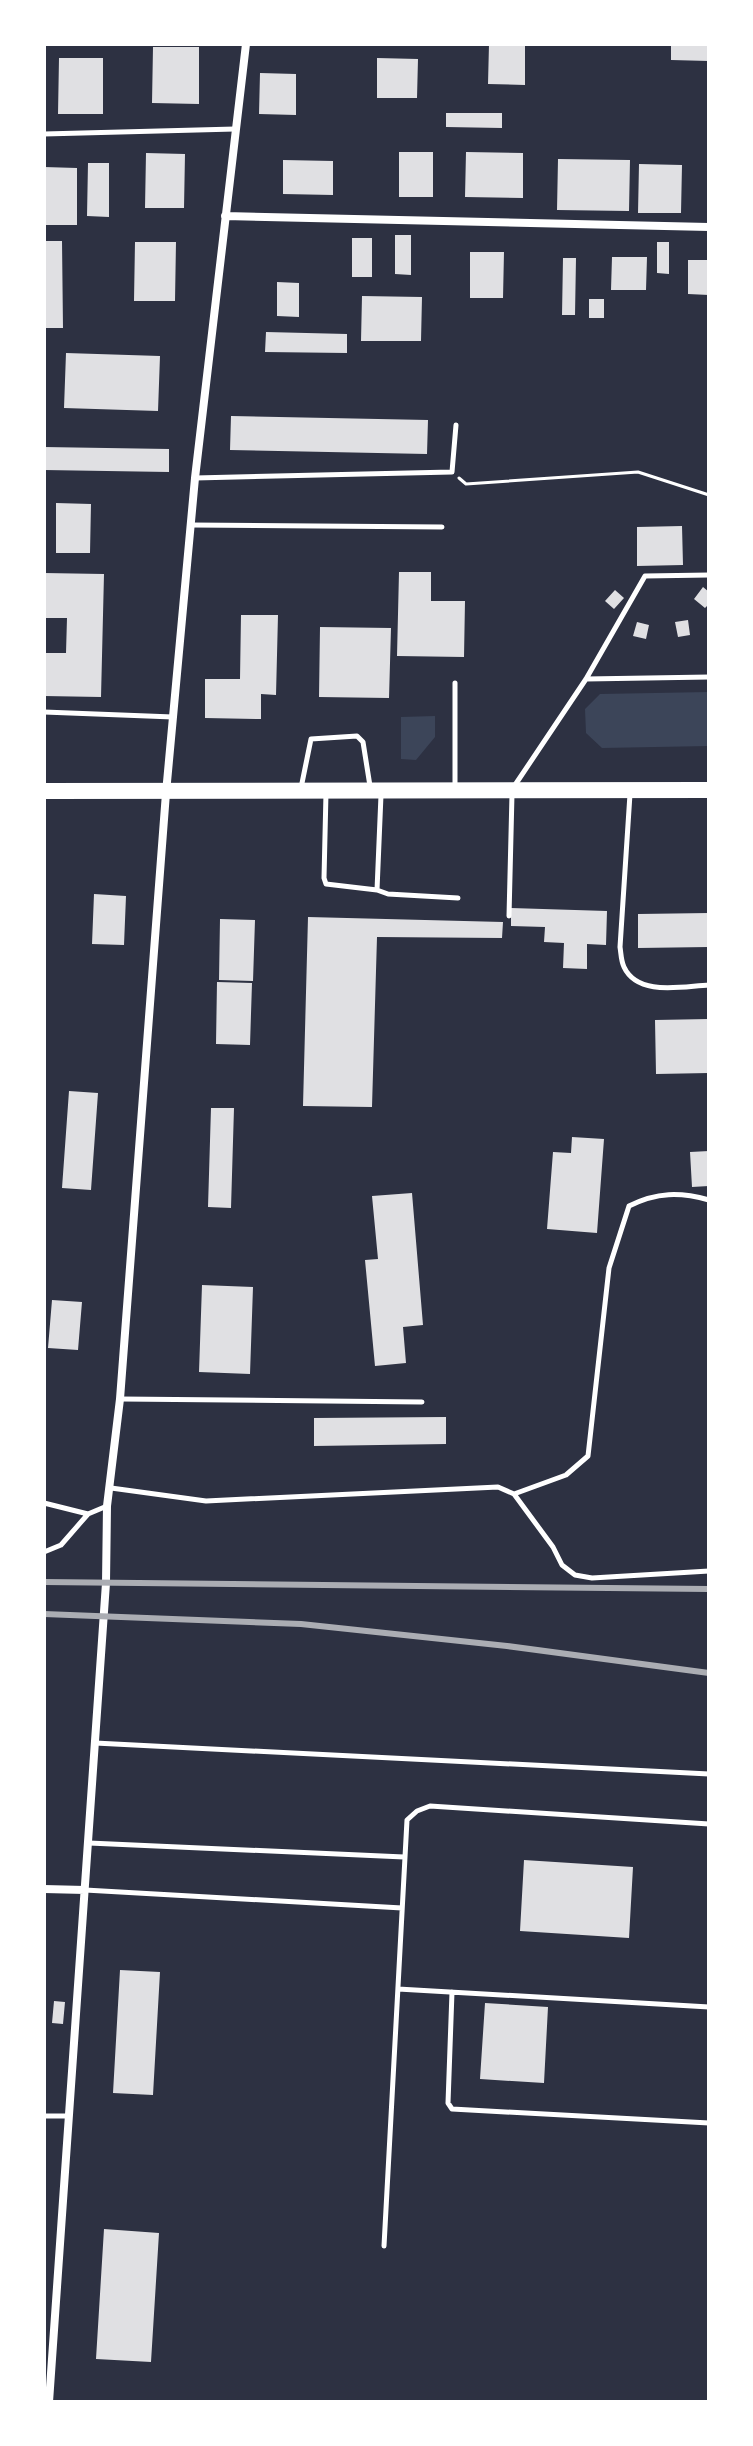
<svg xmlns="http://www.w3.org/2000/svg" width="753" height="2446" viewBox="0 0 753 2446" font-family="'IBM Plex Sans',sans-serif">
<rect width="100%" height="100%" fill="#2d3142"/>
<!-- green -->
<path fill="#3c4559" d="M709,692V746L602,748L586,733L585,709L600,694Z
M435,716V737L416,760L401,759V717Z"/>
<!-- building -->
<path fill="#e0e0e3" d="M489,44H525V85L488,84Z
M671,44H709V61L671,60Z
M153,47H199V104L152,103Z
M59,58H103V114H58Z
M377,58L418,59L417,98H377Z
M260,73L296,74V115L259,114Z
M446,113H502V128L446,127Z
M399,152H433V197H399Z
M466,152L523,153V198L465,197Z
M146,153L185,154L184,208H145Z
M558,159L630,160L629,211L557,210Z
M283,160L333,161V195L283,194Z
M88,163H109V217L87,216Z
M639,164L682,165L681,213H638Z
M44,167L77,168V225H44Z
M395,235H411V275L395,274Z
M352,238H372V277H352Z
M44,241H62L63,328H44Z
M135,242H176L175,301H134Z
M657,242H669V274L657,273Z
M470,252H504L503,298H470Z
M612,257H647L646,290H611Z
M563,258H576L575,315H562Z
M688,260H709V295L688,294Z
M277,282L299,283V317L277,316Z
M362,296L422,297L421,341H361Z
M589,299H604V318H589Z
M266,332L347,334V353L265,352Z
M66,353L160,356L158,411L64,408Z
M231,416L428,420L427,454L230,450Z
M44,447L169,449V472L44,470Z
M56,503L91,504L90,553H56Z
M682,526L683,565L637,566V527Z
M399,572H431V601H465L464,657L397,656Z
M44,573L104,574L101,697L44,696V653H66L67,618H44Z
M703,587L709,592V604L705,608L694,599Z
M615,590L624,598L614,609L605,601Z
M241,615H278L276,695L261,694V719L205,718V679H240Z
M688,620L690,635L678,637L675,622Z
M637,622L649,625L646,639L633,636Z
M320,627L391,628L389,698L319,697Z
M94,894L126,896L124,945L92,944Z
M511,908L607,911L606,945L587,944V969L563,968L564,943L544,942L545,927L511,926Z
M709,913V947L638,948V914Z
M308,917L503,922L502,938L377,937L372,1107L303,1106Z
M220,919L255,920L253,981L219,980Z
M217,982L252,983L250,1045L216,1044Z
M709,1019V1073L656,1074L655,1020Z
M69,1091L98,1093L91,1190L62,1188Z
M211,1108H234L231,1208L208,1207Z
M572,1137L604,1139L597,1233L547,1229L553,1152L571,1153Z
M709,1151V1186L692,1187L690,1152Z
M412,1193L423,1325L403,1327L406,1363L375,1366L365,1260L378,1259L372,1196Z
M202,1285L253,1287L250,1374L199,1372Z
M52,1300L82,1302L78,1350L48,1348Z
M446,1417V1444L314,1446V1418Z
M524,1860L633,1867L629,1938L520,1931Z
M120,1970L160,1972L153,2095L113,2093Z
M54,2001L65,2002L63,2024L52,2023Z
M485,2003L548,2007L544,2083L480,2079Z
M104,2229L159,2233L151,2362L96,2359Z"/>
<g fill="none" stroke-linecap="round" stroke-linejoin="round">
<!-- path -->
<path stroke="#fff" stroke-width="3" d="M459,478L466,484L638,472L709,495"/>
<!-- service -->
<path stroke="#fff" stroke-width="5" d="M44,134L235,129
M195,478L452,472L456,425
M191,525L442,527
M586,679L709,677
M455,683V786
M44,712L173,717
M515,785L586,679L645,576L709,575
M301,788L311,739L357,736L363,742L370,786
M326,793L324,878L326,884L377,890L388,894L458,898
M630,794L620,947C621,953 621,961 624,967C638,997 683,986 709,985
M377,890L381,795
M509,916L512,794
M121,1399L422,1402
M111,1488L206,1501L498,1487L514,1494L553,1547L562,1565L575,1575L592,1578L709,1571
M514,1494L566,1475L588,1456L609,1268L629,1206C657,1192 680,1192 709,1200
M44,1503L88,1514
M44,1552L61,1545L88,1514L107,1506
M95,1743L709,1774
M89,1843L404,1857
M85,1890L402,1908
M398,1989L709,2007
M452,1992L448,2103L452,2109L709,2123
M44,2116H69
M384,2246L407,1820L417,1811L430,1806L709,1824"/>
<!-- minor -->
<path stroke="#fff" stroke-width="8" d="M225,216L709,227
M44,1889L85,1890
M49,2402L106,1583L107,1506L120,1399L166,793L195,478L246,44"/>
<!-- secondary -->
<path stroke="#fff" stroke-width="16" d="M44,791L709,790"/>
<!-- rail -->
<path stroke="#abadb3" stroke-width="6" d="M44,1582L709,1589
M44,1614L301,1624L507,1646L709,1673"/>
</g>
<!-- border -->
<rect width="753" height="2446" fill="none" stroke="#ffffff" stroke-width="92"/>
</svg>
